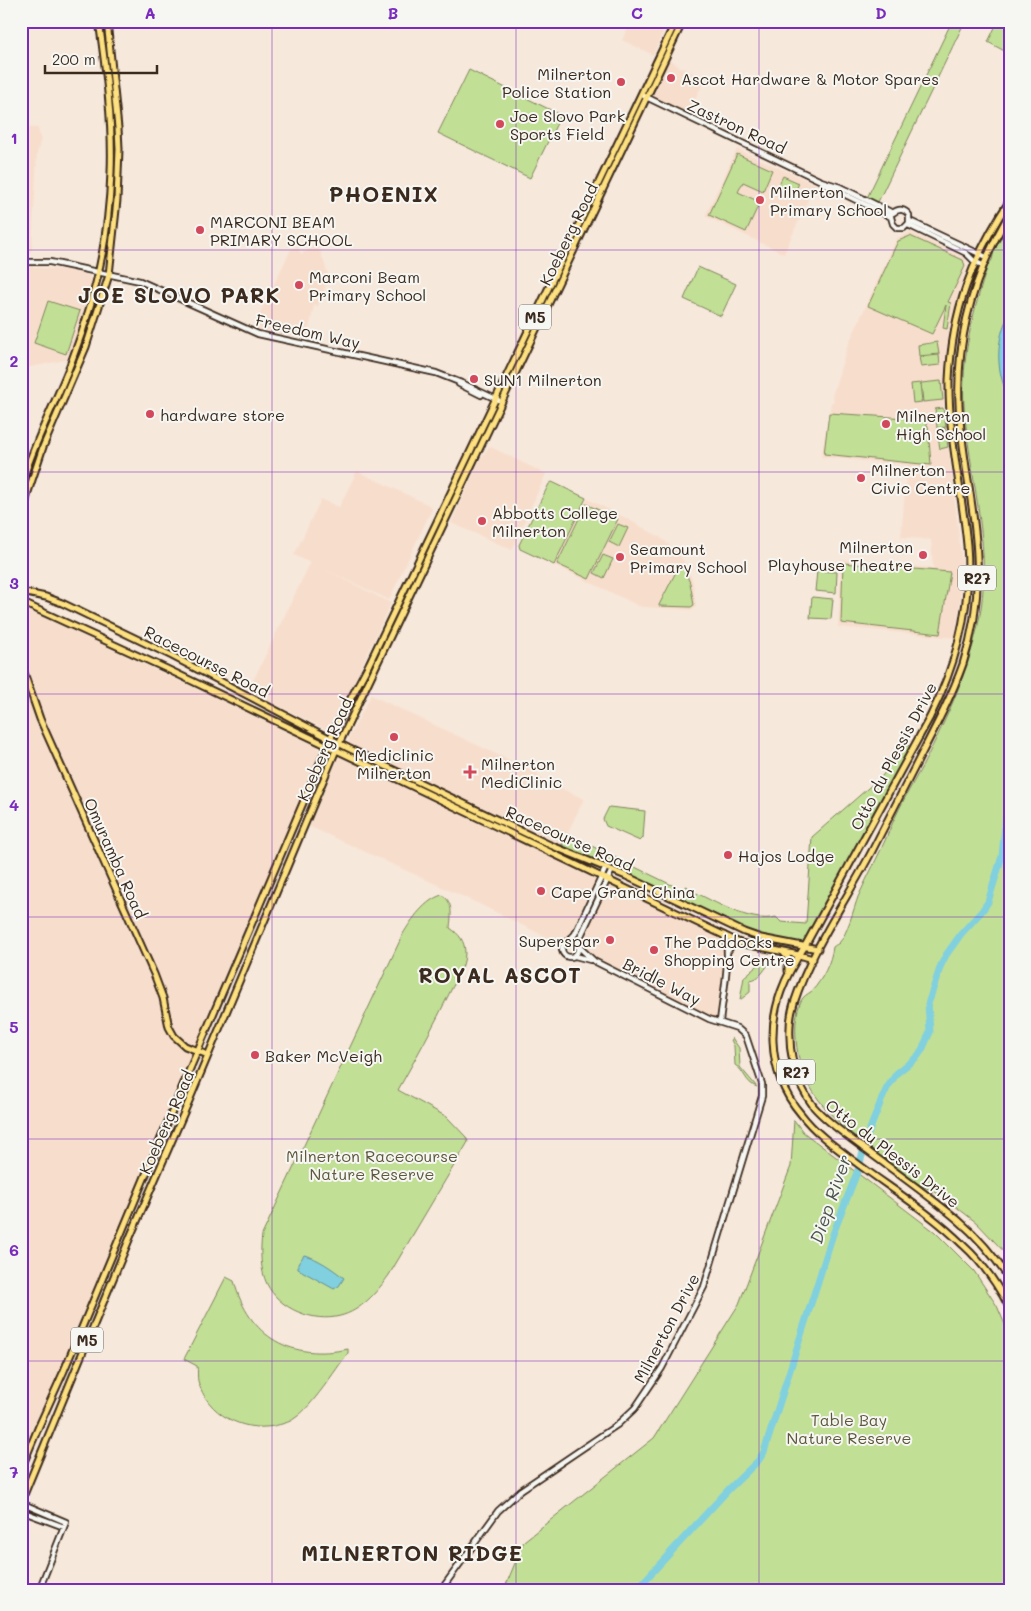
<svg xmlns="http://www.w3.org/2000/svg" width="1031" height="1611" viewBox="0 0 1031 1611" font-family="Mali,sans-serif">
<rect width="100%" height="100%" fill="#f7e8dc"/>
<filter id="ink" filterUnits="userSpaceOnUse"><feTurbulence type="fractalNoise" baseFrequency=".02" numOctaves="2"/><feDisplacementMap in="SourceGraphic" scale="10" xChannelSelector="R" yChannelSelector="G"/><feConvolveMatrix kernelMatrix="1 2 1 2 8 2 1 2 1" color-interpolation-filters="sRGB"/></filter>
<g filter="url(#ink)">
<!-- built -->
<path fill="#f7decc" d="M631,21H657L663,33L653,55L622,40Z
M664,61H673L678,66L705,79L687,117L647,98Z
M21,127L38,128L41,139L37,155L32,250L26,256L21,257Z
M737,149L815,184L784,254L705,216Z
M910,232L965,258L967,266L959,291L950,328L945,368L944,407L963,570L959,612L955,638L838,627L841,559L933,568L931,540L901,537L907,465L821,457L831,403L834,400L832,396L847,347L897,238Z
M318,244L329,277L318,306H314L307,339L257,328L255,323L291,249L298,246L301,254Z
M25,266L66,270L89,275L92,282L75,339L66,360L21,369V267Z
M489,446L546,474L512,550L451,523L479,461Z
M357,471L431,506L432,509L389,600L326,570L391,603L331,732L248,691L310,563L294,555L321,499L339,507Z
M586,498L624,517L660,537L676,551L686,564L693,582L696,607L693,610L641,607L554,565Z
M21,606L318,746L320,753L21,1462Z
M371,695L537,773L542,779L584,799L562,845L349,745V737Z
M336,750L724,935L727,956L720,1022L594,961L573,941L564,942L550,939L479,904L304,824Z"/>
<!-- green -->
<path fill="#c2df96" stroke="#7e845a" d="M952,21H965L877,204L866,200Z
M998,21H1010V54L988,42Z
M469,70L561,115L530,178L438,133Z
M737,154L772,170L763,191L743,182L738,192L760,202L746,232L709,215Z
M783,176L799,183L792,199L775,192Z
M1010,222V1258L977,1223L941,1195L916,1183L870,1148L871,1142L866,1138L865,1144C829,1117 799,1086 796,1039C795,1026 796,1012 801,1001C803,996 808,994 812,991C823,979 831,962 833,947C835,945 838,944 839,943C847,935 854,908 858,897C867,877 878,857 887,836C897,811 910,788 923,765C948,716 972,664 981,609C991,542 969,473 964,406C961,358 973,311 988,265L992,260L994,251Z
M910,236L963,260L965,266L948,302L951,303L947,329L943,328L946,305L932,334L868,306L898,241Z
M698,267L736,284L721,316L684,299Z
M48,301L80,311L66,354L34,343Z
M937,342L939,354L919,356L918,345Z
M939,355L940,365L921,367L919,357Z
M941,381L943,400L923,402L921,383Z
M920,383L922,402L913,403L911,384Z
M943,408L946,427L937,428L935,409Z
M829,413L922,419L928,426L931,465L824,454Z
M945,428L948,447L940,449L937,430Z
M552,482L586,498L554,565L520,549L519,545L533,516L534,517L536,513L535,512L549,484Z
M586,504L618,519L589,579L557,564Z
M618,524L628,528L619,547L609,542Z
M603,555L613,559L604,578L594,573Z
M843,563L950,572L940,634L841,623Z
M679,566H683L690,583L694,605L691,607L659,606V605Z
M817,571L837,572L836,593L815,591Z
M812,597L833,599L831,619L810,618Z
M903,743L913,748L805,946L762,938L550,845H562L567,834L680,889L687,886L690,890C714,901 750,924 776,917L781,922L806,924L812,837L883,775Z
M609,807L645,811L643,838L640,841L606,826L603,819Z
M442,895C454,902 451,916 450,928C459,934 465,941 465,953C465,967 456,980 450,992C434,1025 416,1058 398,1090L447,1117L466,1137L468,1142L389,1275C377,1292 361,1311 340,1316C314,1323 279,1309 267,1284C260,1270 260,1250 262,1235L403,934C412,919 425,900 442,895Z
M763,961L767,962L769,964C763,971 760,979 750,980V992L740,1000L744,977Z
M732,1038L739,1048L740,1067L757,1087C745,1083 745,1071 735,1065L734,1046L731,1040Z
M794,1120L803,1132L935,1232L974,1271L997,1306L1010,1336V1590H504L524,1541L654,1438L739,1304L791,1166Z
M226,1277L234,1281C249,1338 292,1361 348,1349V1353C335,1370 312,1407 295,1418C289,1423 281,1424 274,1426C242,1432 207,1414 198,1381C197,1376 198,1370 197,1366L184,1359Z"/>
<!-- water -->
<path fill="#81d0df" stroke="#658e92" d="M1010,313V398C995,374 995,338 1010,313Z
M304,1255C317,1258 333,1269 344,1278L339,1286L334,1289L298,1269V1264Z"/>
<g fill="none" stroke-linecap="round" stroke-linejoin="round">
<!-- river -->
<path stroke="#81d0df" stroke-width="7" d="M636,1590L729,1489L758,1461L764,1452L833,1234L858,1170L868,1134L881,1101L887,1088L897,1073L917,1057L922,1050L930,1032L928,1004L941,965L946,955L961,934L982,911L988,902L1002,856L1006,816L1010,799"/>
<!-- minor casing -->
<g stroke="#3b2a1e" stroke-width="8">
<path id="minor" d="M644,96L821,181L840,187L893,213
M821,181L827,186L891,217
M891,217L893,224L897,228H904L909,223V215C905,209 899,208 893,213
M910,221L986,257
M908,225L966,253L974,261L982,265
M21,262H50L140,281L258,334L436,373L464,384L498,400
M459,384L481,395
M562 949a8 8 0 1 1 16 0a8 8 0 1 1-16 0Z
M568,941L575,934L606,867
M577,944L612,870
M728,951L732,945L740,943
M575,956L590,960
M720,1022C722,1000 732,955 724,935
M21,1503L66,1522L39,1590
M21,1511L64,1527
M441,1590L498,1511L521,1490L617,1425L635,1408L662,1368L704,1287L762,1096V1084L746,1036L737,1028L709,1019L594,961L578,946"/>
</g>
<!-- major casing -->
<g stroke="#3b2a1e" stroke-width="9">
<path id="major" d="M1010,200C972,258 952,310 949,380C948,435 962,490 967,545C972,606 957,663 930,717L805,946C785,976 772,1005 773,1041C774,1068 784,1094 801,1114C816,1134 838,1149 858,1164C893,1190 932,1214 963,1245C983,1263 998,1285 1010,1309
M1010,213C975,271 956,336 959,404C961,455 975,505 977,556C979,592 974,630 963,664C952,695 937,724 922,753C905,786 889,818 872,851C846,901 812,948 794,1003C788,1021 789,1045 793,1063C797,1079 804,1094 814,1107C829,1124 848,1136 866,1150C897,1173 928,1195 958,1220C978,1237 995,1257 1010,1280
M21,486C34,441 56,403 72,360C95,301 109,235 111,172C113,122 106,71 99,21
M21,522L28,492L43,447L86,347L109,275L117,200L119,149L118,128L107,21
M21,592L46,597L62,603L172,656L348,748L550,845L626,876L744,932L761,938L818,949
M21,602L167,669L740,943L799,955L813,959
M21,664L40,719L154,974L163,998L169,1027L174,1036L185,1046L208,1055
M783,952L788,958V971
M21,1469L39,1426L63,1373L189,1071L334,730L369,664L676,21
M21,1502L131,1235L189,1101L336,750L683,21"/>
</g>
<!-- minor -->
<use href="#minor" stroke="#f6f6f2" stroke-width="4.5"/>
<!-- major -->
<use href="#major" stroke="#fde080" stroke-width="5"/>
</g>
</g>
<!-- grid -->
<path fill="none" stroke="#7b2cbf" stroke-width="1" stroke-opacity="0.55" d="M272,21V1590M516,21V1590M759,21V1590M21,250H1010M21,472H1010M21,694H1010M21,917H1010M21,1139H1010M21,1361H1010"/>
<!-- markers -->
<g fill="#d1495b" stroke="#f6f6f2" stroke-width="2">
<circle cx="671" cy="78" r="5"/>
<circle cx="621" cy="82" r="5"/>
<circle cx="500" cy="124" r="5"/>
<circle cx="760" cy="200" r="5"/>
<circle cx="200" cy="230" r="5"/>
<circle cx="299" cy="285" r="5"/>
<circle cx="474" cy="379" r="5"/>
<circle cx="150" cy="414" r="5"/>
<circle cx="886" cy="424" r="5"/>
<circle cx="861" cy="478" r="5"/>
<circle cx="482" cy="521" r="5"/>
<circle cx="923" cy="555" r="5"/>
<circle cx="620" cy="557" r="5"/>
<circle cx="394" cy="737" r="5"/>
<path d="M467.5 764.5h5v5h5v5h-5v5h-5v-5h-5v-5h5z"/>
<circle cx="728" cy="855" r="5"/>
<circle cx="541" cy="891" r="5"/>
<circle cx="610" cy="940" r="5"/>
<circle cx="654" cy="950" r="5"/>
<circle cx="255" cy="1055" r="5"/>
</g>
<g text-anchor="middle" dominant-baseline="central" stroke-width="4" stroke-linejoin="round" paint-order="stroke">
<!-- shield labels -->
<g fill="#f6f6f2" stroke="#73675e" stroke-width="1">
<rect x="519" y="304.5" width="32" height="25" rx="4"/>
<rect x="958" y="565.5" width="38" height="25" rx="4"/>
<rect x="777" y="1059.5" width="38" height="25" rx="4"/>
<rect x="71" y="1327.5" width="32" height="25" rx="4"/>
</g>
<g font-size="15" font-weight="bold" fill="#3b2a1e">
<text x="535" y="317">M5</text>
<text x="977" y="578">R27</text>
<text x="796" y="1072">R27</text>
<text x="87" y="1340">M5</text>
</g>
<!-- poi labels -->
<g font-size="16" fill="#3b2a1e" stroke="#f6f6f2" text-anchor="start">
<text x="611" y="73" text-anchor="end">Milnerton<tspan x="611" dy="18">Police Station</tspan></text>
<text x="681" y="78">Ascot Hardware &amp; Motor Spares</text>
<text x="510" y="115">Joe Slovo Park<tspan x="510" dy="18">Sports Field</tspan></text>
<text x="770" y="191">Milnerton<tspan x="770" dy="18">Primary School</tspan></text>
<text x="210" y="221">MARCONI BEAM<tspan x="210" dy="18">PRIMARY SCHOOL</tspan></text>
<text x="309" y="276">Marconi Beam<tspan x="309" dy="18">Primary School</tspan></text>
<text x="484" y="379">SUN1 Milnerton</text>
<text x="160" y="414">hardware store</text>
<text x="896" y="415">Milnerton<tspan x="896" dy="18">High School</tspan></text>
<text x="871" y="469">Milnerton<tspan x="871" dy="18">Civic Centre</tspan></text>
<text x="492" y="512">Abbotts College<tspan x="492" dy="18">Milnerton</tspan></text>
<text x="913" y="546" text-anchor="end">Milnerton<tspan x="913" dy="18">Playhouse Theatre</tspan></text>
<text x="630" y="548">Seamount<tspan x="630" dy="18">Primary School</tspan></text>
<text x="394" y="754" text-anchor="middle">Mediclinic<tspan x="394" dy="18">Milnerton</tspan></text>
<text x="481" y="763">Milnerton<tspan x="481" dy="18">MediClinic</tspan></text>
<text x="738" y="855">Hajos Lodge</text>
<text x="551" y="891">Cape Grand China</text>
<text x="600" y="940" text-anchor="end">Superspar</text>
<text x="664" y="941">The Paddocks<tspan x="664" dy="18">Shopping Centre</tspan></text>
<text x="265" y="1055">Baker McVeigh</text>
</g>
<!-- street labels -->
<g font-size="16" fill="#3b2a1e" stroke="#f6f6f2">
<text transform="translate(737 126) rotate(25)">Zastron Road</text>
<text transform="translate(568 234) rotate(-64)">Koeberg Road</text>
<text transform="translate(308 331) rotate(13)">Freedom Way</text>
<text transform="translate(207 661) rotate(27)">Racecourse Road</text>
<text transform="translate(324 749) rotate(-66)">Koeberg Road</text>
<text transform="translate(893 756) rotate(-62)">Otto du Plessis Drive</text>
<text transform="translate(570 838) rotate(24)">Racecourse Road</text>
<text transform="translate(116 858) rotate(66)">Omuramba Road</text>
<text transform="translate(662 981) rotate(27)">Bridle Way</text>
<text transform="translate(166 1122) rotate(-66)">Koeberg Road</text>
<text transform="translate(893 1153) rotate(38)">Otto du Plessis Drive</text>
<text transform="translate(666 1328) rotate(-62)">Milnerton Drive</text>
</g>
<!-- park labels -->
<g font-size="16" fill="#5d573c" stroke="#f6f6f2">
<text x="372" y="1155">Milnerton Racecourse<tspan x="372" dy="18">Nature Reserve</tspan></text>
<text x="849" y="1419">Table Bay<tspan x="849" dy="18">Nature Reserve</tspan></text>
</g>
<!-- water labels -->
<g font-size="18" font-style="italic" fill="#4c544e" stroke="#f6f6f2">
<text transform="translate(830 1199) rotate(-71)">Diep River</text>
</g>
<!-- district labels -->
<g font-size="21" font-weight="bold" letter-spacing="1" fill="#3b2a1e" stroke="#f6f6f2">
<text x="384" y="193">PHOENIX</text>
<text x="179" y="294">JOE SLOVO PARK</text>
<text x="500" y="974">ROYAL ASCOT</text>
<text x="412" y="1552">MILNERTON RIDGE</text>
</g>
</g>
<!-- margin -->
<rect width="1031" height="1611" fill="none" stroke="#f6f6f2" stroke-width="55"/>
<!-- scale -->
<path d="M45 65v8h112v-8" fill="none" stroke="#3b2a1e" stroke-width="2.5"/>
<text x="52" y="65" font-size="15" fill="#3b2a1e" stroke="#f6f6f2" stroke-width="4" paint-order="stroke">200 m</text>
<rect x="28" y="28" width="976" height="1556" fill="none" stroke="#7b2cbf" stroke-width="2"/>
<g font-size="16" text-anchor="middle" font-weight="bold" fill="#7b2cbf">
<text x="150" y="19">A</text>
<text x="393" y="19">B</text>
<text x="637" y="19">C</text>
<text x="881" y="19">D</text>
<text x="14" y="144">1</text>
<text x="14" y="367">2</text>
<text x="14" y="589">3</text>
<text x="14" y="811">4</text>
<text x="14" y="1033">5</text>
<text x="14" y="1256">6</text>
<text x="14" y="1478">7</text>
</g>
</svg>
